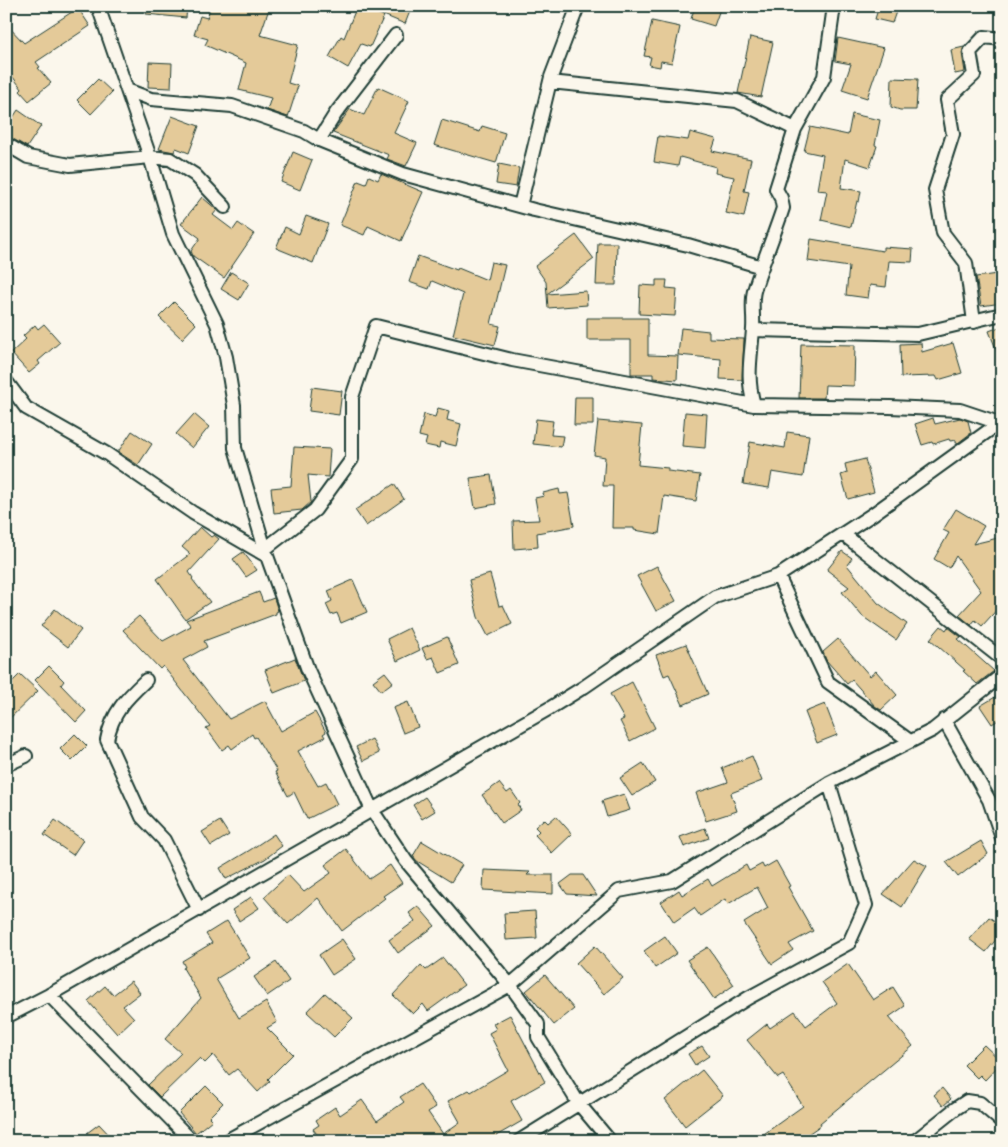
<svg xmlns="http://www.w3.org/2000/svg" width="1008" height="1147" viewBox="0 0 1008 1147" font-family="'Shantell Sans',sans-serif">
<rect width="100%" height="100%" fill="#fbf7ec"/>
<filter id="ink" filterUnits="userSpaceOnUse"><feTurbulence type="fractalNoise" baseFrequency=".02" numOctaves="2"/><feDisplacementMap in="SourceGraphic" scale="10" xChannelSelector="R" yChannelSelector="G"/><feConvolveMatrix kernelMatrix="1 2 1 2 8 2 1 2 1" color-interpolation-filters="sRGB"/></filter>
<g filter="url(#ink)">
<!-- building -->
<path fill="#e4ca99" stroke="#1f3d34" d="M147,6H187L186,18L146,14Z
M211,6H270L260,35L298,45L288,83L298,86L288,117L267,110L271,98L239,90L246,63L205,45L208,39L194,35L200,16L207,18Z
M357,6L384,16L370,47L361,44L348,68L329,57L341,36L344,38Z
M362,6H412L405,24Z
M695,6H712L720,9L714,26L691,19Z
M879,6H898L892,23L875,19Z
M78,8L90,26L36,62L40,67L38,68L51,83L29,101L20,91L22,89L6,68V24L24,43Z
M652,21L680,27L672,63L661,61L660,67L649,65L651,57L644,56Z
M750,37L773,42L761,97L738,93Z
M838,38L884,48L867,98L842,90L851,64L835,61Z
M964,47L962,53L965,72L955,74L951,50Z
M149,62L172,63L171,88L148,87Z
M892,78L918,79L916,110H900L891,107Z
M98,79L112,92L91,114L77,100Z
M378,87L409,101L394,133L417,143L406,166L387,159L389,155L333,133L350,109L364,115Z
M18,110L41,126L27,147L6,135V128Z
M852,114L880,120L875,145L877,146L870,167L845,159L841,188L861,191L859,202L857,201L851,227L821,220L827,191L817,190L823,155L804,151L810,127L848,135Z
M172,116L199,126L189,153L176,148L174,152L159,149Z
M442,120L480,132L482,126L505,133L496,163L434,145Z
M690,132L716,139L712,151L751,159L744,191L749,192L744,217L726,213L734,177L715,173L716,167L680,157L678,166L654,162L658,136L688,140Z
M293,152L312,160L300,190L281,182Z
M499,164L519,168L516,187L496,184Z
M381,174L423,192L401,241L368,226L364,235L340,225L358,181L366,184L369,176L378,180Z
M202,197L217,210L213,215L233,230L238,223L254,234L224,278L193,256L191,251L200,238L181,224Z
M306,216L328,224L313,263L276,248L285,227L299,234Z
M576,235L594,259L547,294L586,291L587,305L548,308L546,282L535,266Z
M811,239L883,251V247L913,249L912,262L889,261L886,287L870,285L868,298L846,295L849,267L808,261Z
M598,243H617L616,285H596Z
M418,256L457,270L458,268L487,280L491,262L505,265L491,324L500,326L495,345L453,335L463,294L432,281L429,289L409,282Z
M231,272L249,283L239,300L221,289Z
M997,274L1002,303L981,306L976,277Z
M656,280H667L666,288L677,289L675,316L639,314L640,285L656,286Z
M174,302L196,324L182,339L159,317Z
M587,318H648V355L678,356L677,380L653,378V374H631V340H587Z
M44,324L60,342L38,361L40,364L29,373L11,353L26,339L23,336L35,325L38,329Z
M1002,326V362H1001L989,331Z
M681,328L709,331V338L744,339L742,380L720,379L721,359L678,355Z
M921,343L922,352L953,343L962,373L938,380L936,376L901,377L900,344Z
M801,344L855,345L854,386L825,385L824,398H799Z
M312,387L342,391L339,415L309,411Z
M575,397H593V425H574Z
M438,408L449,411L447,420L461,424L456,446L440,442L439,448L425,445L427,438L419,436L424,414L435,417Z
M685,412L707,414L705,448L682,446Z
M194,414L209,427L192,448L176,434Z
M933,418L935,424L960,418L968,421L971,433L958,443H956V440L950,441L949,439L933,444L932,442L922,445L915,424Z
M536,419L553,421L551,435L563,436L561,447L533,444Z
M598,421L642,425L638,465L668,468V471L700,475L696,501L664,496L659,534L634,530V528H612L613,486H603L605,457L594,455Z
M132,431L152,444L138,465L118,452Z
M787,432L809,435L803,477L772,472L769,488L743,484L750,442L785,448Z
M294,447L330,449L328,477L308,475L311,502L302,510L274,513L271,488L291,486Z
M865,459L874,492L848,499L841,475L847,473L845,464Z
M491,475L496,504L475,508L470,478Z
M394,484L404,499L366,526L355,510Z
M559,489L560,494L568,493L574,526L537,533L538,547L514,549L513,521L539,520L535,498L544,496L543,493Z
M956,509L984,526L973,544L1002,537V604L982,626L975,620L971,625L959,615L981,591L956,556L949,568L934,559L949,533L943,530Z
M200,527L211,537L214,535L219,539L189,572L193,578L192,579L210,602L185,619L157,579L190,554L182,547Z
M842,551L852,558L847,565L878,603L907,624L896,640L862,616L842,592L849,587L827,570Z
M243,552L257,570L246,577L233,559Z
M657,566L676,601L656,611L637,576Z
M490,574L499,606L503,605L512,624L488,636L478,617L469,580Z
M353,580L367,612L341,623L337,613L331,615L326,604L332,601L328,591Z
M259,592L263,602L274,598L278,611L276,612V614L204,641L207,647L183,660L229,719L265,701L281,731L315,712L326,732L323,734L325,737L298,751L318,786L326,782L337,804L307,819L294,792L288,796L275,772L277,771L256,737L254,738L252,734L232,749L229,745L222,750L206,728L210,726L163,666L160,669L123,630L139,616L163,641L191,626L186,620Z
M55,609L81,630L68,647L41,626Z
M941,626L946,630L948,627L961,637L958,639L994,671L977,684L963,671L965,670L930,639Z
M409,628L420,650L397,661L387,639Z
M447,637L459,665L440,673L433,657L427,659L422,648Z
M838,639L870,676L876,671L897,695L881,710L875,706L852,680L847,684L826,660L823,652Z
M686,644L708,694L683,705L669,674L664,676L656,655Z
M295,658L304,681L274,693L265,670Z
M49,666L64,681L61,685L86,711L76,722L35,680Z
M385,672L393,682L381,691L373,681Z
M20,674L38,691L6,722V688Z
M632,682L655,728L630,741L620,721L624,719L610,694Z
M1002,693V718L992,724L980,706Z
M408,702L418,727L403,733L393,708Z
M825,704L837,735L817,743L805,712Z
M75,734L87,746L72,761L60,749Z
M372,739L379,753L363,761L356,747Z
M752,756L762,781L731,793L737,811L706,821L696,793L728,782L722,768Z
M643,763L655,782L632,796L620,778Z
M499,783L507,793L511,790L520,803L518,805L521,810L502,823L482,795Z
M624,794L630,810L607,817L602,801Z
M425,797L435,811L422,819L413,805Z
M556,816L572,834L552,853L535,835L539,831L535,827L544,819L548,823Z
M55,820L83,840L73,855L44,835Z
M220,821L229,835L211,846L202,832Z
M705,828L709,838L684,847L680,837Z
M274,834L282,846L265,859L226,879L220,868L250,850Z
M422,841L462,865L451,882L417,861L413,856Z
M981,841L988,854L958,877L946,862Z
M346,849L369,879L390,865L402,883L383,896L385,898L342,931L318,898L288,924L264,897L288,875L304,892L331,873L325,865Z
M914,859L927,866L902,907L883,894Z
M776,861L790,886L788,887L813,931L789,944L793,950L772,964L744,923L768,908L757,887L728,904L725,899L700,916L694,908L674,922L661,902L679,890L682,895L708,879L712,886L746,865L749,871L762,864L764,868Z
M484,870L530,872L527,875H553V894L483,890Z
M572,875H583L597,896L567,894L560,884Z
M251,897L259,908L239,921L232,910Z
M418,906L435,926L398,953L389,940L415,921L409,913Z
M535,911L537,938L506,940L504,913Z
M989,917L1002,926V932L986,952L969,939Z
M227,921L250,958L216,979L239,1018L266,1002L277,1022L267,1028L293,1054L268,1079L270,1081L258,1092L237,1069L229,1075L213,1055L205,1063L200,1058L160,1097L148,1085L181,1053L165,1039L201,998L183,968L185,967L182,961L212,943L206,934Z
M665,936L677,953L655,968L644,951Z
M342,939L356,959L332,975L319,955Z
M595,946L623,978L604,994L576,963Z
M708,947L734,985L714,999L687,960Z
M443,958L464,985L428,1011L423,1004L413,1014L393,995L421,965L426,970Z
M276,962L289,981L267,996L254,977Z
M848,964L873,1000L893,987L905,1006L889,1017L913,1046L820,1123L821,1125L798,1141H754L803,1106L783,1075L778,1078L747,1040L767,1024L770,1028L795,1011L806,1026L837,1003L822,982Z
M545,975L574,1009L554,1025L526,991Z
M131,981L140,993L123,1006L134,1018L117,1034L88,1001L105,986L113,995Z
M325,993L353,1018L334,1037L307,1012Z
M510,1015L545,1082L511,1101L522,1121L496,1136L498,1141H471L467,1135L459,1141H322L313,1129L319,1125L316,1120L335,1107L340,1115L362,1100L377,1121L404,1102L400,1097L420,1084L436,1107L428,1112L443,1134L460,1122L448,1101L469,1090L471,1092L508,1070L489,1033L496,1029L493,1024Z
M984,1045L1002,1062L985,1080L980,1075L977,1078L964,1065Z
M702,1046L709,1056L695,1065L688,1054Z
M702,1070L723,1096L685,1126L665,1100Z
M206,1086L223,1103L209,1117L212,1120L196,1133L179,1113Z
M942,1088L951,1099L943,1106L934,1095Z
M99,1124L115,1141H93L87,1133Z"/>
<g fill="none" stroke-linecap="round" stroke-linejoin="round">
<!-- minor casing -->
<g stroke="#1f3d34" stroke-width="16">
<path id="minor" d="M98,6L150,157L173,234L217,324L226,357L234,405L235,448L267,556L308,670L372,810L406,861L510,985L538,1024V1037L579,1104L610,1141
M550,82L737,101L795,129
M127,90L151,99L232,106L304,131L319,140L403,174L534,210L688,245L762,267
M319,140L336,113L396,35
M6,144L28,157L70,165L150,157L170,159L195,175L225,207
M520,206L551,77L578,6
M974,322L966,263L943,233L935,190L953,134L947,100L974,75L970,52L984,37L1002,39
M753,330L918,334L1002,314
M6,381L26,408L107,454L193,513L267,556
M754,405C746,377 751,358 753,329C754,317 751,303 754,291C762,263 774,236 783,208L781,198L776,189L795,129L824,77L834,6
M843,534L1002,659
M265,549L315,510L352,459V397L376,326L512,360L754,405L890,407L960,410L999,423
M778,576L828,682L910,741
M146,680C127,698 112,712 107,740L142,817L164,840L199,910
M944,720L989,800L1002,838
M6,765L26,756
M49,995L192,1141
M6,1017L49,995L550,708L584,687L715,597L778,576L873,514L1002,421
M226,1141L510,985L619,891L672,881L829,783L933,730L1002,675
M519,1141L748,998L849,943L866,905L829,783
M915,1141L955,1109L967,1101L980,1103L1002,1122"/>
</g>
<!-- minor -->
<use href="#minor" stroke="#fbf7ec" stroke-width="12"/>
</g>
</g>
<!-- margin -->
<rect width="1008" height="1147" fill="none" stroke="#fbf7ec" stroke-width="25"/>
<rect x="12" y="12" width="983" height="1122" fill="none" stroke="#1f3d34" stroke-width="2" filter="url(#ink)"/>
</svg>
